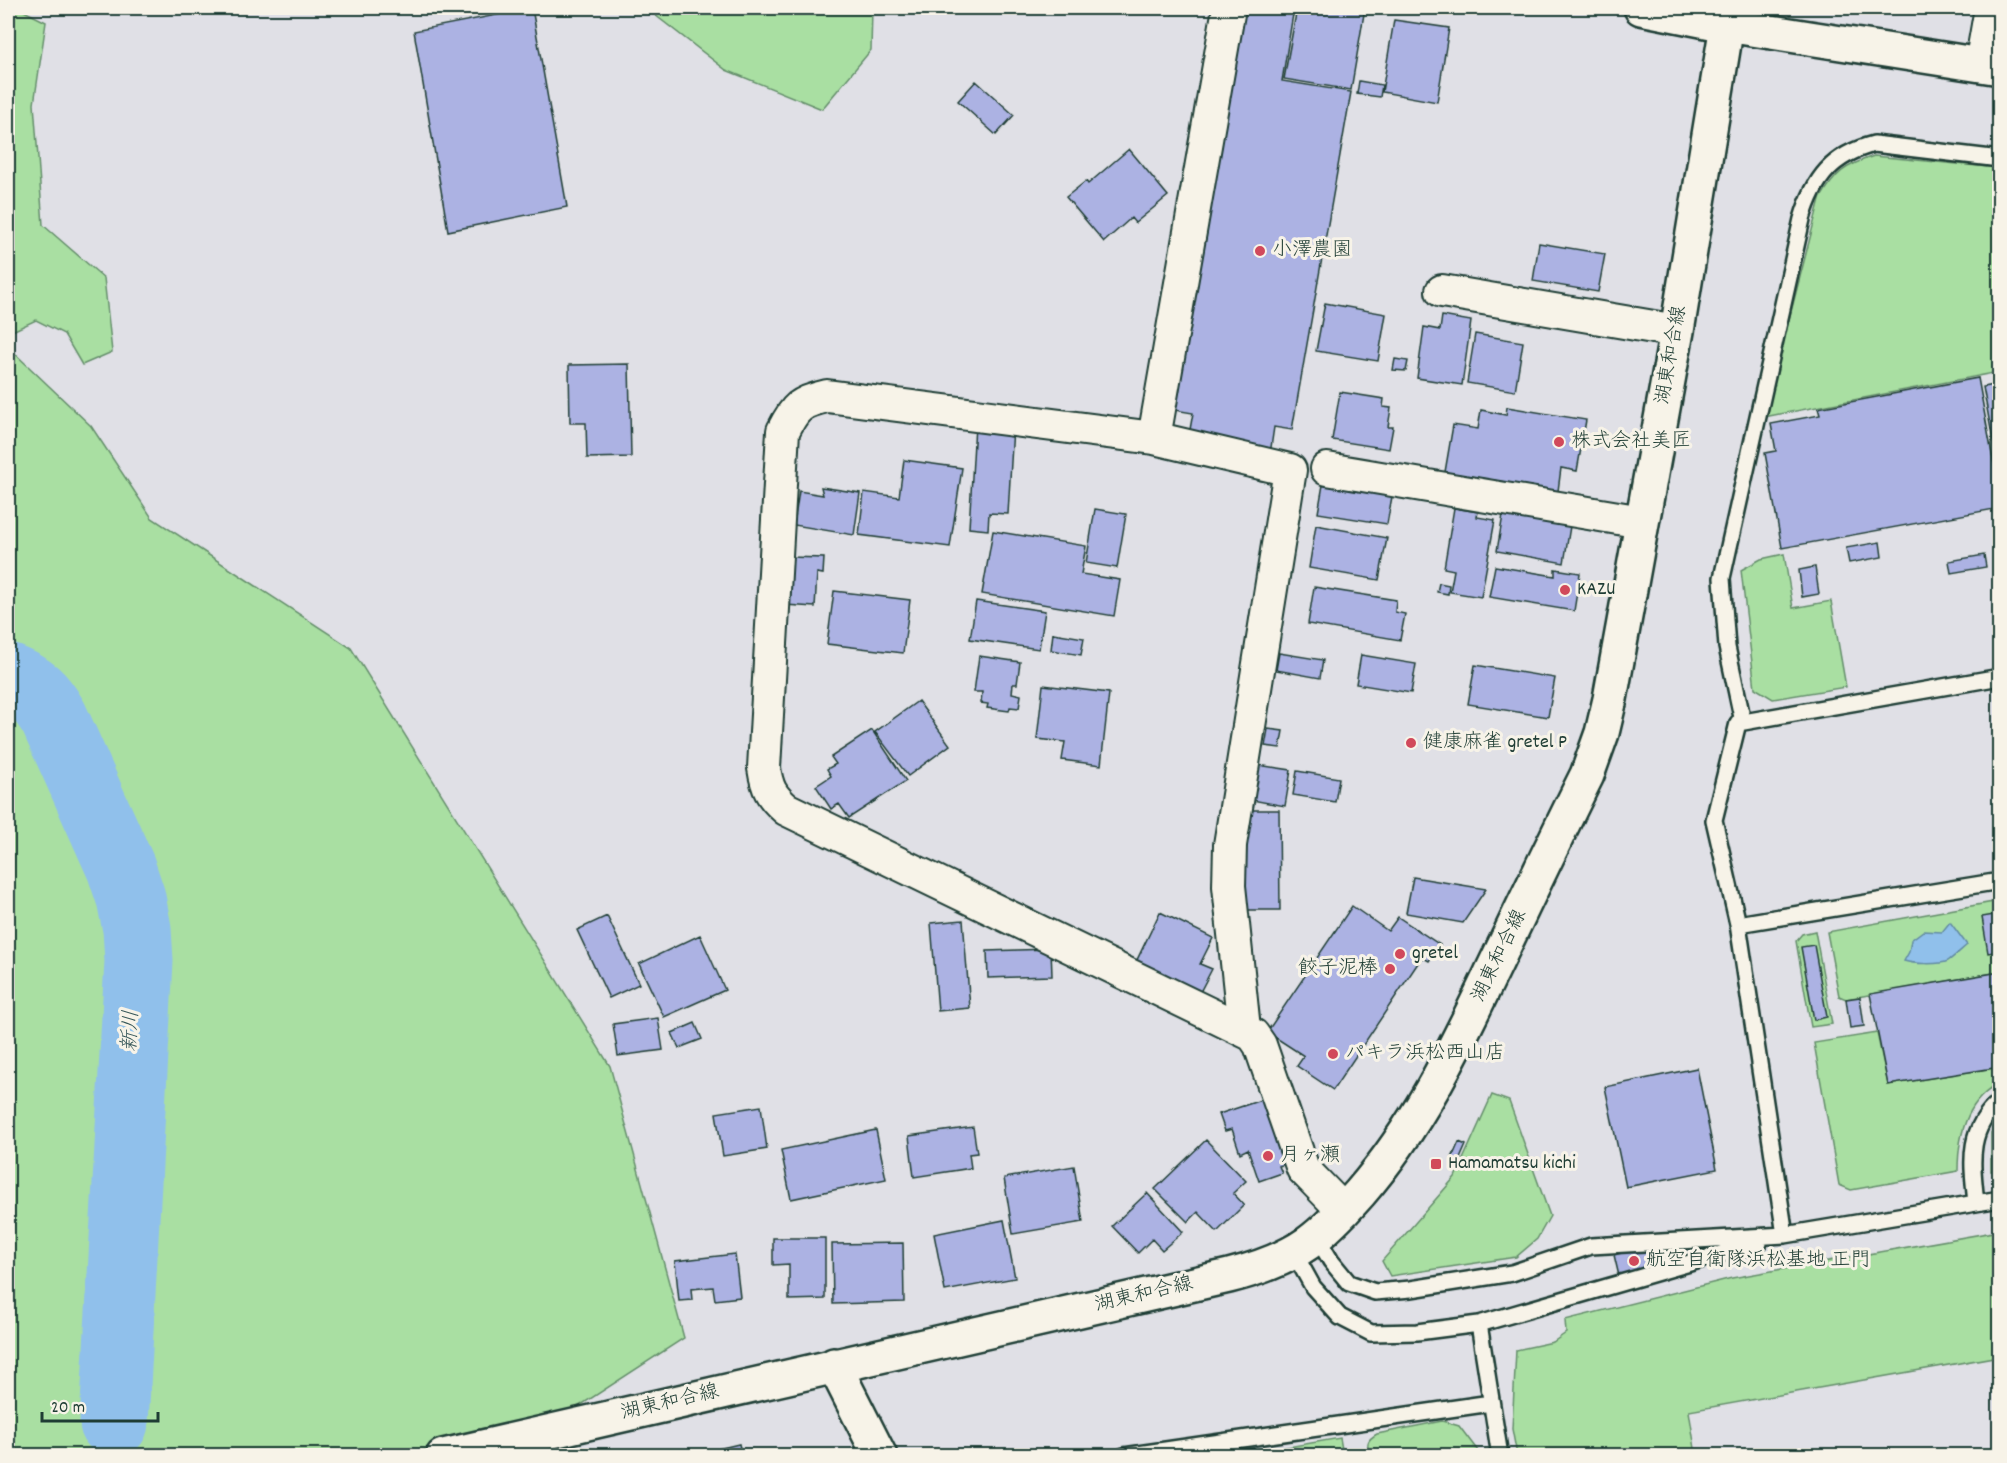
<svg xmlns="http://www.w3.org/2000/svg" width="2007" height="1463" viewBox="0 0 2007 1463" font-family="Dekko,'Klee One',sans-serif">
<rect width="100%" height="100%" fill="#e0e0e6"/>
<filter id="ink" filterUnits="userSpaceOnUse"><feTurbulence type="fractalNoise" baseFrequency=".0167" numOctaves="2"/><feDisplacementMap in="SourceGraphic" scale="12" xChannelSelector="R" yChannelSelector="G"/><feConvolveMatrix kernelMatrix="1 2 1 2 8 2 1 2 1" color-interpolation-filters="sRGB"/></filter>
<g filter="url(#ink)">
<!-- green -->
<path fill="#a9dfa2" stroke="#648e6b" stroke-width="1.5" d="M8,8H18L46,22L34,104L43,225L104,278L112,352L82,365L64,334L36,320L8,333Z
M646,8H872L871,50L822,109L726,70Z
M1874,156L1999,168V372L1764,417L1820,199C1836,172 1844,166 1874,156Z
M8,347L91,426L152,518L351,648L610,1066L684,1338L504,1455H8Z
M1784,554L1793,608L1831,601L1846,687L1773,699L1755,688L1741,570L1761,559Z
M1999,901V972L1846,999L1839,996L1827,932Z
M1815,931L1832,1024L1811,1027L1796,941L1802,934Z
M1877,1033L1888,1085L1999,1067V1084C1966,1100 1958,1137 1958,1171L1851,1190L1839,1185L1814,1043Z
M1492,1095L1509,1101L1550,1216L1537,1239L1516,1257L1390,1276L1382,1261L1455,1177Z
M1999,1117V1169L1991,1171V1133Z
M1999,1231V1356L1689,1411L1696,1455H1517L1512,1429L1516,1350L1553,1342L1566,1333L1565,1320L1732,1278Z
M1442,1421L1459,1426L1481,1455H1369C1367,1444 1366,1440 1377,1434Z
M1340,1438L1343,1455H1266L1282,1448Z"/>
<!-- water -->
<path fill="#90c0eb" stroke="#638ca2" stroke-width="1.5" d="M1950,922L1967,945C1961,950 1954,957 1948,961C1939,965 1913,964 1904,961L1909,952L1911,940L1923,931L1942,932Z"/>
<g fill="none" stroke-linecap="round" stroke-linejoin="round">
<!-- river -->
<path stroke="#90c0eb" stroke-width="69" d="M8,678C32,687 41,696 54,718L121,868L131,898L137,929L139,961L114,1423"/>
</g>
<!-- building -->
<path fill="#acb2e3" stroke="#1f3d34" stroke-width="1.5" d="M532,8L567,207L448,231L414,31Z
M1238,8H1294L1282,81L1351,92L1292,430L1274,427L1270,454L1189,435L1193,413L1169,409Z
M1297,8H1365L1351,90L1284,79Z
M1394,20L1449,28L1437,102L1382,92Z
M976,81L1014,115L996,135L958,101Z
M1359,81L1382,85L1380,97L1357,94Z
M1129,149L1168,196L1135,223L1131,218L1104,242L1066,197L1086,181L1088,184Z
M1539,243L1605,254L1598,292L1533,281Z
M1325,303L1386,314L1378,361L1316,351Z
M1442,316L1471,321L1462,385L1417,378L1424,327L1440,330Z
M1475,334L1523,342L1515,391L1467,383Z
M1395,359L1408,361L1406,371L1393,370Z
M629,364L631,457L587,458L586,423H570L569,365Z
M1978,378L2000,498V508L1782,548L1765,453L1776,451L1771,424L1820,415L1818,408Z
M2000,384V450L1995,451L1983,387Z
M1340,392L1384,399L1383,407L1391,408L1388,427H1393L1389,449L1332,440Z
M1507,407L1586,420L1577,471L1561,468L1558,491L1445,472L1453,425L1478,429L1481,410L1506,415Z
M975,425L1013,427L1008,514L989,513L988,530L969,528Z
M904,460L962,468L950,547L859,535L864,492L899,497Z
M1324,479L1393,491L1387,524L1318,513Z
M821,487L860,493L854,535L794,525L799,491L823,495Z
M1454,508L1478,512L1477,517L1495,520L1481,597L1450,592L1454,570L1444,568Z
M1095,509L1126,514L1117,568L1086,563Z
M1504,509L1571,520L1564,563L1497,551Z
M1316,525L1387,538L1379,580L1309,568Z
M993,531L1086,546L1081,574L1120,580L1114,616L982,594Z
M1880,542L1882,557L1849,563L1846,548Z
M1984,555L1986,567L1951,573L1949,561Z
M788,557L824,558L823,574L817,573L815,607L785,605Z
M1495,566L1555,576V569L1580,573L1574,611L1489,597Z
M1815,567L1819,594L1802,597L1799,570Z
M1439,583L1449,585L1448,594L1437,592Z
M1314,587L1396,600L1395,612L1405,614L1400,640L1308,624Z
M834,591L910,600L903,653L827,644Z
M976,601L1045,611L1039,649L970,639Z
M1053,633L1084,638L1081,655L1051,650Z
M1279,653L1323,660L1320,678L1276,670Z
M1361,655L1416,664L1411,693L1356,684Z
M979,656L1020,662L1017,684H1013L1012,693L1021,695L1019,708L1010,707L1009,711L987,708L988,704L981,703L982,692H974Z
M1475,665L1555,678L1548,717L1468,704Z
M1043,685L1109,693L1101,765L1062,760L1065,742L1037,739Z
M918,701L950,745L908,776L875,732Z
M1268,729L1283,731L1280,748L1265,746Z
M872,730L906,781L849,818L839,804L831,809L816,786L831,776L827,769L836,764L831,757Z
M1258,765L1291,770L1285,806L1252,800Z
M1297,771L1339,778L1335,802L1293,795Z
M1244,810H1279L1280,910H1245Z
M1413,877L1486,889L1463,923L1406,913Z
M1352,906L1388,931L1398,917L1440,945L1429,961L1422,957L1333,1090L1297,1066L1304,1056L1267,1032Z
M1160,912L1213,938L1200,964L1212,969L1200,992L1136,962Z
M2000,914V951L1988,953L1982,917Z
M607,916L639,984L609,998L577,930Z
M963,920L970,1008L938,1011L931,923Z
M700,935L725,990L664,1017L639,964Z
M1814,945L1827,1017L1814,1020L1801,947Z
M1051,949L1052,976L988,978L987,951Z
M2000,972V1067L1888,1085L1870,994Z
M1860,997L1864,1026L1850,1028L1846,999Z
M658,1018L663,1050L618,1056L613,1024Z
M695,1023L702,1039L679,1048L672,1033Z
M1697,1068L1717,1169L1626,1187L1605,1087Z
M1267,1098L1289,1163L1279,1166L1282,1173L1259,1181L1248,1149L1240,1153L1232,1129L1225,1131L1219,1114Z
M761,1106L767,1149L723,1156L716,1113Z
M973,1127L977,1153L969,1154L971,1168L914,1177L909,1136Z
M876,1130L886,1179L791,1199L781,1150Z
M1206,1140L1246,1181L1233,1193L1244,1205L1217,1232L1198,1212L1188,1222L1155,1189Z
M1459,1142L1466,1145L1459,1161L1452,1158Z
M1074,1166L1083,1222L1013,1234L1004,1178Z
M1147,1193L1183,1232L1162,1250L1152,1239L1138,1253L1112,1226Z
M1004,1220L1015,1278L945,1291L934,1234Z
M773,1238H825V1299L789,1300V1264L773,1265Z
M903,1243L904,1302L833,1304L832,1244Z
M1649,1246L1654,1268L1619,1276L1614,1255Z
M735,1254L740,1297L715,1300L713,1287L691,1289L692,1300L679,1301L675,1261Z
M739,1444L742,1456H696V1454Z"/>
<g fill="none" stroke-linecap="round" stroke-linejoin="round">
<!-- lane casing -->
<g stroke="#1f3d34" stroke-width="20">
<path id="lane" d="M1743,722L1727,647L1722,578L1802,219C1814,178 1832,155 1874,144L2000,159
M1738,924L2000,881
M1976,1203C1972,1163 1966,1130 2000,1101
M1785,1235L1738,924L1714,820L1738,723L2000,677
M1316,1236L1331,1261L1349,1283L1375,1292L1411,1289L1512,1273L1591,1246L1785,1235L2000,1199
M1293,1251L1313,1287L1340,1317L1371,1333L1417,1332L1479,1324L1759,1243
M1479,1324L1500,1456
M1124,1456L1491,1403"/>
</g>
<!-- street casing -->
<g stroke="#1f3d34" stroke-width="36">
<path id="street" d="M1229,8L1154,438L1290,470L1230,845L1229,886L1244,1029
M1981,65L1991,8
M1442,291L1677,331
M1154,438L827,396C800,402 795,407 783,431L764,768C767,788 771,796 786,809L1253,1035L1260,1045L1303,1169L1344,1211
M1327,469L1642,522"/>
</g>
<!-- secondary casing -->
<g stroke="#1f3d34" stroke-width="38">
<path id="secondary" d="M1641,8L1727,25
M834,1365L880,1456
M443,1456L1229,1276C1257,1269 1284,1260 1308,1243C1327,1229 1344,1211 1360,1193C1420,1124 1457,1044 1496,963C1526,900 1556,837 1587,775L1602,733L1610,699L1677,331L1727,25L2000,68"/>
</g>
<!-- lane -->
<use href="#lane" stroke="#f7f3e8" stroke-width="15"/>
<!-- street -->
<use href="#street" stroke="#f7f3e8" stroke-width="32"/>
<!-- secondary -->
<use href="#secondary" stroke="#f7f3e8" stroke-width="33"/>
</g>
</g>
<!-- markers -->
<g fill="#d1495b" stroke="#f7f3e8" stroke-width="2">
<circle cx="1260" cy="251" r="6"/>
<circle cx="1559" cy="442" r="6"/>
<circle cx="1565" cy="590" r="6"/>
<circle cx="1411" cy="743" r="6"/>
<circle cx="1400" cy="954" r="6"/>
<circle cx="1390" cy="969" r="6"/>
<circle cx="1333" cy="1054" r="6"/>
<circle cx="1268" cy="1156" r="6"/>
<rect x="1430" y="1158" width="12" height="12" rx="3"/>
<circle cx="1634" cy="1261" r="6"/>
</g>
<g text-anchor="middle" dominant-baseline="central" stroke-width="6" stroke-linejoin="round" paint-order="stroke">
<!-- poi labels -->
<g font-size="20" fill="#1f3d34" stroke="#f7f3e8" text-anchor="start">
<text x="1272" y="251">小澤農園</text>
<text x="1571" y="442">株式会社美匠</text>
<text x="1577" y="590">KAZU</text>
<text x="1423" y="743">健康麻雀 gretel P</text>
<text x="1412" y="954">gretel</text>
<text x="1378" y="969" text-anchor="end">餃子泥棒</text>
<text x="1345" y="1054">パキラ浜松西山店</text>
<text x="1280" y="1156">月ヶ瀬</text>
<text x="1448" y="1164">Hamamatsu kichi</text>
<text x="1646" y="1261">航空自衛隊浜松基地 正門</text>
</g>
<!-- street labels -->
<g font-size="20" fill="#1f3d34" stroke="#f7f3e8">
<text transform="translate(1672 355) rotate(-80)">湖東和合線</text>
<text transform="translate(1500 956) rotate(-64)">湖東和合線</text>
<text transform="translate(1144 1295) rotate(-13)">湖東和合線</text>
<text transform="translate(670 1403) rotate(-13)">湖東和合線</text>
</g>
<!-- water labels -->
<g font-size="21" font-style="italic" fill="#365759" stroke="#f7f3e8">
<text transform="translate(132 1031) rotate(-87)">新川</text>
</g>
</g>
<!-- margin -->
<rect width="2007" height="1463" fill="none" stroke="#f7f3e8" stroke-width="30"/>
<rect x="15" y="15" width="1977" height="1433" fill="none" stroke="#1f3d34" stroke-width="2" filter="url(#ink)"/>
<!-- scale -->
<path d="M42 1412v9h116v-9" fill="none" stroke="#1f3d34" stroke-width="3"/>
<text x="51" y="1412" font-size="18" fill="#1f3d34" stroke="#f7f3e8" stroke-width="4.5" paint-order="stroke">20 m</text>
</svg>
